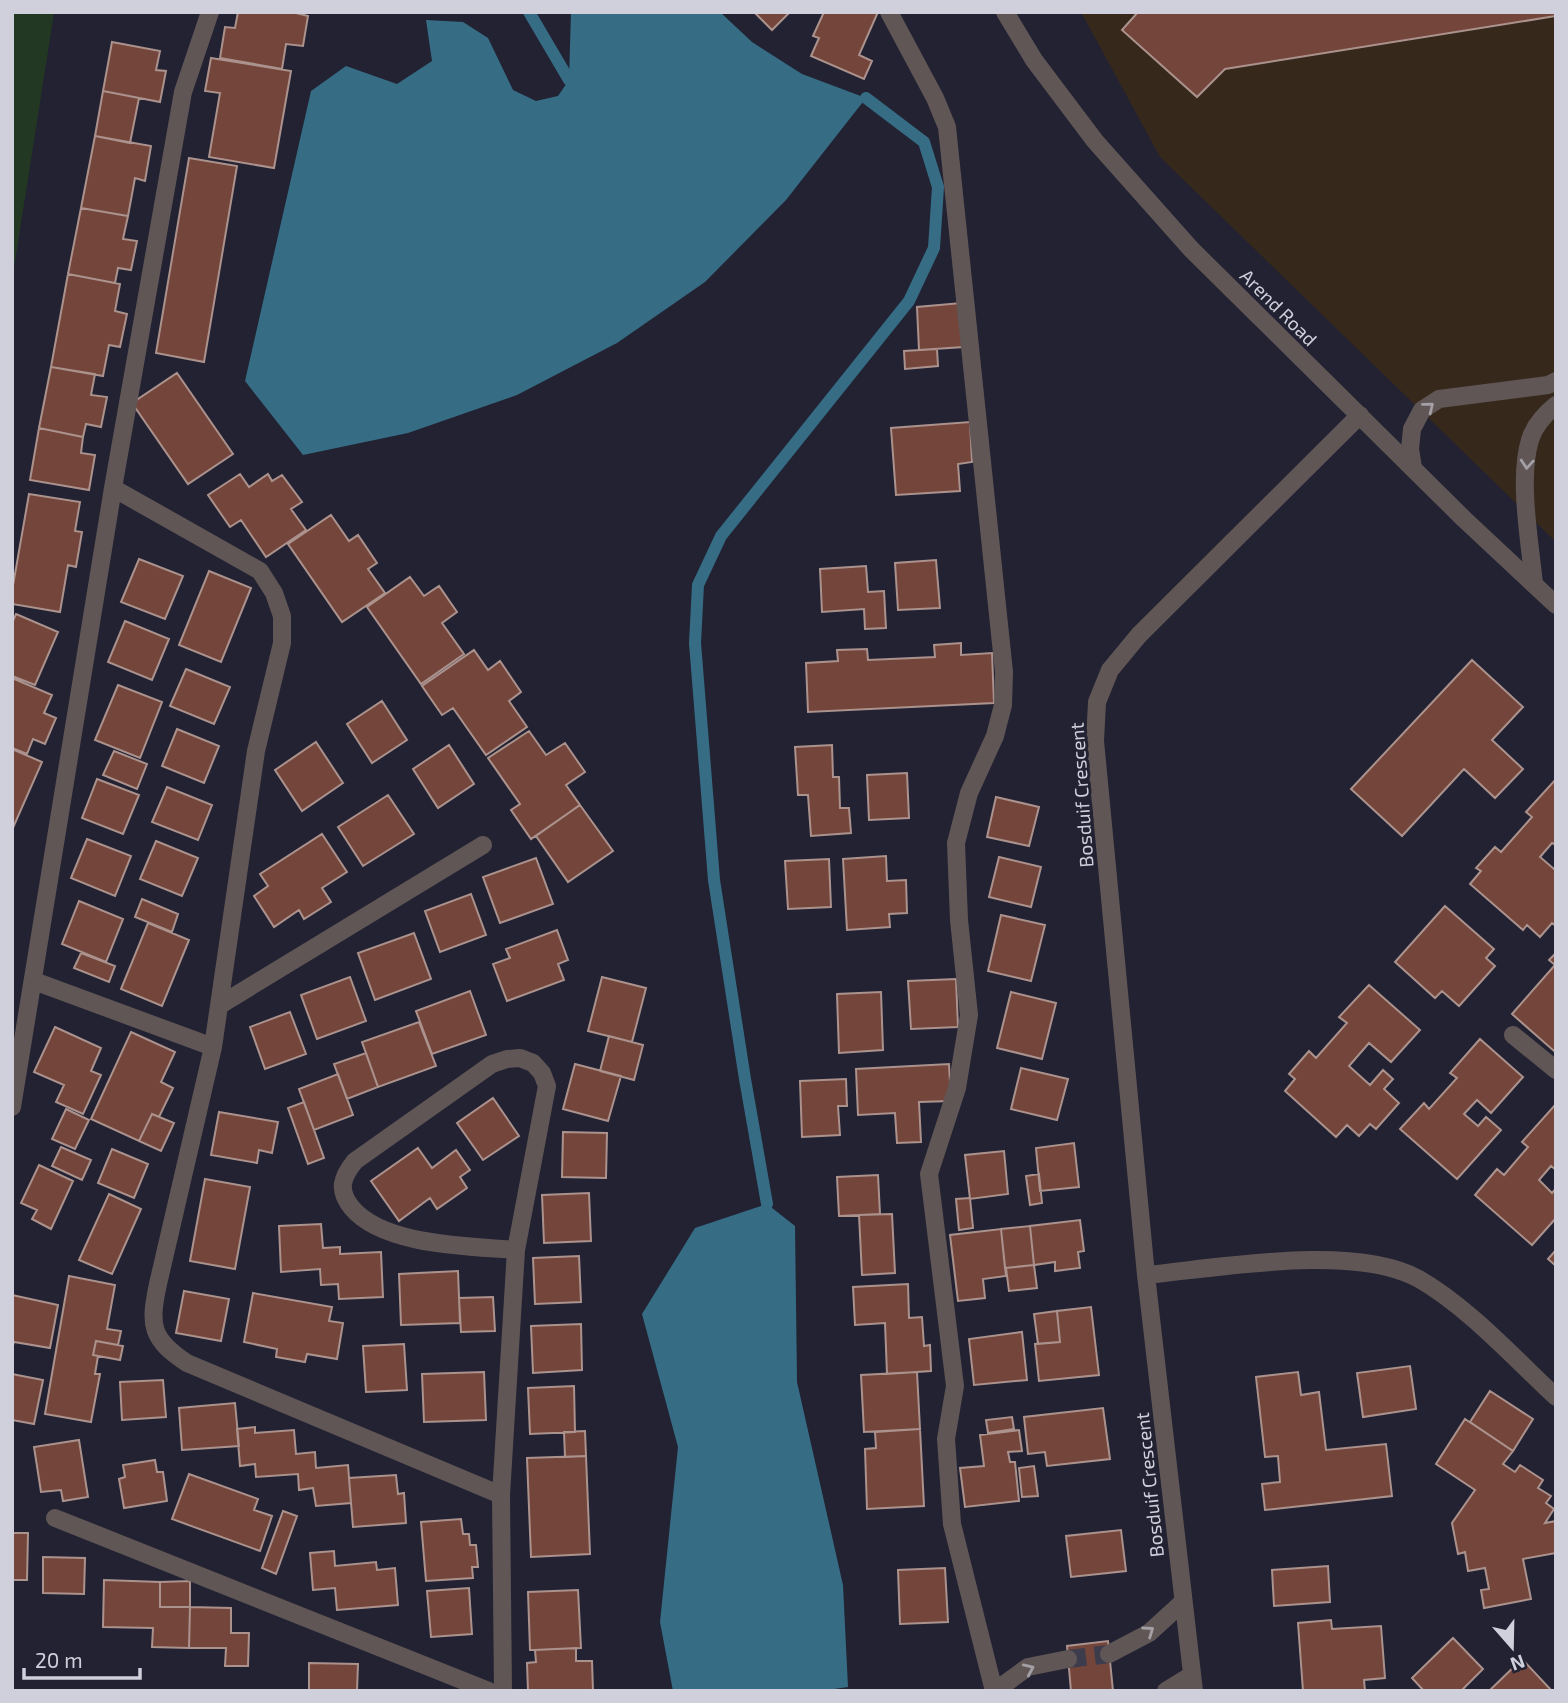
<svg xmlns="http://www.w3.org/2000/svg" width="1568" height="1703" viewBox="0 0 1568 1703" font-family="'Exo 2',sans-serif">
<rect width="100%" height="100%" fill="#223"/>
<!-- commercial -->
<path fill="#37281c" d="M1081,12H1556V542L1160,157Z"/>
<!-- green -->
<path fill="#233823" d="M12,12L54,13L12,281Z"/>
<!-- water -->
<path fill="#366d84" d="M571,12H720L752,42L802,74L866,98L786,200L705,282L617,343L517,395L408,433L303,455L245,381L311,91L346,66L397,84L432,61L426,20L463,22L488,38L513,90L536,101L558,96L569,80Z
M767,1204L795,1226L797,1382L843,1585L848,1687L820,1691H673L660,1622L678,1447L642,1314L695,1228Z"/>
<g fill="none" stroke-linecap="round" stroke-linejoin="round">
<!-- stream -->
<path stroke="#366d84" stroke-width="12" d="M529,12L569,80
M767,1204L745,1079L714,880L695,643L698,585L721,536L909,301L934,248L938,187L924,142L866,98"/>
</g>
<!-- building -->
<path fill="#74453b" stroke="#ab928d" stroke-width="2" d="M238,12H292L308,16L303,46L286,44L282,69L220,58L225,27L235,28Z
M754,12H790L772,30Z
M824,12H878L859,55L872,61L864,79L811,56L819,38L813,36Z
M1138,12H1556V16L1225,69L1197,97L1122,30Z
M112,42L160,51L156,70L166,71L160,102L103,91Z
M211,58L291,71L274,168L209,157L220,93L205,91Z
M103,91L139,98L130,143L95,136Z
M95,136L151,146L145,181L135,178L128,216L81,208Z
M189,158L237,166L204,362L156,353Z
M81,208L128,216L123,239L137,241L131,270L118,268L115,283L68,274Z
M68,274L120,284L115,311L127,314L120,347L109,345L103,376L51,367Z
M961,303L964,347L919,350L917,307Z
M937,349L938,366L905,369L904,351Z
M51,367L95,374L91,395L107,397L101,427L86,424L83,437L39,428Z
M177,373L233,454L188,484L132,403Z
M970,422L972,462L958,464L960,491L896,495L891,428Z
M39,428L83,437L81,453L95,455L89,490L30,480Z
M240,474L249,487L268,474L272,481L282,475L302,502L291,509L306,530L266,557L241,520L230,527L208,495Z
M29,494L80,502L75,531L82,532L76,567L68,565L60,612L12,604V591Z
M331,515L349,541L358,535L377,563L368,569L385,593L342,622L288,544Z
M139,559L183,576L165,619L121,602Z
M936,560L940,608L898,610L895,563Z
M866,566L868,592L884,591L886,628L865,629L864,609L822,612L820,569Z
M209,571L251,588L221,662L179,645Z
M410,577L424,596L439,586L457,612L442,623L464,654L421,684L367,607Z
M16,614L58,632L35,685L12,676V623Z
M125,621L169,639L152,680L108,662Z
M961,643V655L992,653L994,703L808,712L806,663L838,661L837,650L867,649L868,660L935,657L934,645Z
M474,650L488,670L500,661L521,692L509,701L527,727L486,755L453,708L442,715L422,686Z
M1472,660L1523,707L1492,740L1523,769L1495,798L1464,769L1402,836L1351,789Z
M186,669L230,687L214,724L170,706Z
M12,678L52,695L44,713L56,718L45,744L33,739L27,754L12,748Z
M118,685L162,702L140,758L95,740Z
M382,701L407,740L372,763L347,724Z
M177,729L219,746L204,783L162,766Z
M529,731L546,755L565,743L585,772L566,785L580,805L531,839L511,810L520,804L488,758Z
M316,742L343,783L302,811L275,770Z
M449,745L474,784L438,808L413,769Z
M832,745L833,777H839L840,808H849L851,833L811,836L808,795H798L795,747Z
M12,749L42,762L12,830Z
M114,751L147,764L137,789L103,775Z
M907,773L909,818L869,820L867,775Z
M97,779L139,795L123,834L82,818Z
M1556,779V845L1552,843L1540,857L1554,869L1556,867V926L1552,923L1540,937L1527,925L1523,930L1470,884L1481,871L1476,868L1495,847L1501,852L1532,817L1526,812Z
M167,787L212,805L198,840L152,822Z
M388,795L414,834L363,866L338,827Z
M996,797L1039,807L1029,846L987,837Z
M580,805L613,851L568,882L536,836Z
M322,834L347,872L322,888L331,902L304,919L299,910L274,927L254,896L268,886L260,874Z
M87,839L131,856L115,896L71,878Z
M156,841L198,858L182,896L140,879Z
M886,856L887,881L906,880L907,913L889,914L890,927L847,930L843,859Z
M999,857L1041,867L1031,907L989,897Z
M536,858L553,904L500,923L483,877Z
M829,859L831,907L788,909L785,861Z
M471,894L486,935L440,952L425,911Z
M142,899L178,914L172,932L135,917Z
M79,901L123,919L106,962L62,944Z
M1445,906L1494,949L1486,958L1495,966L1459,1006L1442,991L1435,998L1395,962Z
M1001,915L1045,925L1031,981L988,971Z
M148,923L189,940L162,1006L121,989Z
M557,930L568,960L558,964L564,980L507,1001L493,964L510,958L506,949Z
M414,933L431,979L375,1000L358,953Z
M81,953L115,966L109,982L74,968Z
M1556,953V1049L1554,1051L1512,1014L1555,965L1549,960Z
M350,977L366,1021L317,1039L301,995Z
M602,977L646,988L632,1042L588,1031Z
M956,979L958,1027L911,1029L908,981Z
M1369,985L1420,1030L1391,1062L1369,1043L1349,1066L1370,1085L1383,1070L1393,1079L1384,1089L1399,1103L1376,1129L1370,1124L1359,1136L1347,1125L1336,1137L1285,1091L1295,1079L1289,1074L1309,1051L1316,1058L1347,1023L1339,1017Z
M470,991L486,1035L432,1054L416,1011Z
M881,992L883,1050L839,1053L837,994Z
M1011,992L1056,1003L1042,1059L997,1048Z
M290,1012L306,1054L265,1069L250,1027Z
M419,1022L436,1066L378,1087L362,1042Z
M55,1027L101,1048L91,1071L101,1075L83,1114L56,1102L64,1085L34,1072Z
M131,1032L175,1052L161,1082L173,1088L159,1117L152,1114L139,1141L91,1119Z
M609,1036L643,1045L634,1080L600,1071Z
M1480,1039L1523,1077L1491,1113L1477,1100L1464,1114L1478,1126L1486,1117L1501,1130L1457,1179L1400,1129L1424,1103L1429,1109L1457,1078L1450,1073Z
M366,1053L378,1087L347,1099L334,1064Z
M575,1064L621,1076L608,1121L563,1109Z
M949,1064L951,1101L919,1102L921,1142L897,1143L895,1113L858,1115L856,1069Z
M1021,1068L1068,1079L1057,1120L1011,1109Z
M338,1074L353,1115L314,1130L299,1089Z
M846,1079L847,1106H838L840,1135L802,1137L800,1081Z
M493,1098L519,1136L483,1160L457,1123Z
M304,1102L324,1158L308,1164L288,1108Z
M1555,1105L1556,1170L1551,1166L1539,1180L1552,1193L1556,1188V1218L1532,1245L1475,1195L1497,1169L1504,1175L1528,1147L1522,1142Z
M66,1109L89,1120L75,1149L52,1139Z
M219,1112L278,1122L272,1153L259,1150L257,1163L211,1155Z
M152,1114L174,1123L161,1151L139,1141Z
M563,1132L607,1133L606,1178L562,1177Z
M1074,1143L1079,1187L1040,1191L1036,1148Z
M61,1147L91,1160L82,1180L52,1166Z
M418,1148L432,1168L456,1150L470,1170L460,1177L467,1188L437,1209L430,1198L399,1221L371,1181Z
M112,1149L148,1164L134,1198L98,1183Z
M1004,1151L1008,1194L970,1199L965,1155Z
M39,1165L73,1181L51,1229L32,1219L37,1210L21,1203Z
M1039,1174L1042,1203L1030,1205L1026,1176Z
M878,1175L880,1214L839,1216L837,1177Z
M205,1179L250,1187L235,1269L190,1261Z
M589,1193L591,1241L544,1243L542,1195Z
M109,1194L141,1209L112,1274L79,1260Z
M970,1198L973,1228L959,1230L956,1199Z
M892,1214L895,1273L862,1275L859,1215Z
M1080,1220L1084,1251L1078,1252L1080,1268L1055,1271V1262L1034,1265L1030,1226Z
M321,1224L323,1248L340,1247V1254L381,1252L383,1297L339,1299L338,1284L321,1285L320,1269L281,1272L279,1226Z
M1030,1226L1034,1265L1005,1268L1001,1229Z
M1001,1229L1006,1276L983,1279L985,1298L958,1301L950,1235Z
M1556,1250V1266L1548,1259Z
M579,1256L581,1302L535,1304L533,1258Z
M1034,1265L1037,1288L1009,1291L1006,1268Z
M458,1271L460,1323L401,1325L399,1274Z
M69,1276L115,1285L107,1329L121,1331L118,1345L96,1341L93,1355L98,1356L95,1374H100L91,1422L45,1414Z
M908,1284L909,1318L922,1317L924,1346L930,1345L931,1371L887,1374L885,1323L855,1325L853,1287Z
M184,1291L229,1299L221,1341L176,1333Z
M253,1293L332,1307L329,1321L343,1323L337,1359L307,1354L305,1362L276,1357L277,1349L244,1342Z
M12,1295L58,1305L50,1348L14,1342L12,1348Z
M493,1297L495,1331L461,1332L459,1298Z
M1091,1307L1099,1375L1039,1381L1035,1344L1060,1342L1057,1311Z
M1057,1311L1060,1342L1038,1344L1034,1314Z
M581,1324L582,1370L533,1373L531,1326Z
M1022,1332L1027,1380L974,1385L969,1339Z
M96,1341L123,1346L120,1360L93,1355Z
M404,1344L407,1390L366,1392L363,1346Z
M1410,1366L1416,1409L1363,1417L1357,1373Z
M484,1372L486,1420L424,1422L422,1374Z
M917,1372L920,1429L864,1432L861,1375Z
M1298,1372L1301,1395L1319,1392L1326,1450L1386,1444L1392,1496L1265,1510L1262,1484L1280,1482L1278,1456L1265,1457L1256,1377Z
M12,1374L43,1380L34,1424L12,1420Z
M163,1380L166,1417L122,1420L120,1382Z
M574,1386L575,1432L530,1434L528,1388Z
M1490,1391L1533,1419L1513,1451L1470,1422Z
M235,1403L239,1446L182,1450L179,1408Z
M1103,1408L1110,1459L1047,1466L1045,1452L1028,1454L1024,1417Z
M1012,1417L1014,1429L988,1433L986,1420Z
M1465,1419L1513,1451L1503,1464L1515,1472L1520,1465L1543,1480L1538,1488L1551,1496L1546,1503L1554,1509L1545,1523L1556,1521V1553L1523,1559L1531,1599L1484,1608L1481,1590L1489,1589L1485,1568L1468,1571L1465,1552L1458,1554L1452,1523L1475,1490L1436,1464Z
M255,1427V1433L294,1430L296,1454L315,1452L316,1468L348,1465L351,1503L316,1506L313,1488L299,1490L298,1474L256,1477L255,1464L240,1466L237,1429Z
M920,1429L924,1506L867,1509L865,1449L876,1448L875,1432Z
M1019,1430L1022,1451L1008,1452L1010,1462H1015L1019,1501L965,1507L960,1468L984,1466L980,1435Z
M585,1431L586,1456L565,1457L564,1432Z
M79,1440L88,1497L63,1501L61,1490L41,1492L34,1447Z
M586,1456L590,1554L531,1557L527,1458Z
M155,1460L157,1472H163L167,1501L124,1508L119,1479L125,1477L123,1465Z
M1034,1466L1038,1496L1022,1497L1019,1468Z
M189,1474L258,1499L254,1510L272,1516L260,1551L172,1519Z
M396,1475L398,1494L404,1493L406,1523L353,1527L349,1478Z
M283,1511L297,1516L276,1574L262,1568Z
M461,1519L463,1534H469L470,1545H476L478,1567H472L473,1578L426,1581L421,1522Z
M1121,1530L1126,1571L1071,1577L1066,1536Z
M12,1533H28L27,1580H12Z
M334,1551L335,1566L376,1562L377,1570L395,1568L398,1605L337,1610L335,1588L313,1590L310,1553Z
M43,1557L85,1558L84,1594L43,1593Z
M1328,1566L1330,1602L1274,1606L1272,1570Z
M945,1568L948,1622L900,1624L898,1570Z
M104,1580L160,1582V1607H190L189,1648L152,1647L153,1628L103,1627Z
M190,1581V1607H160V1582Z
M469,1588L472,1634L431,1637L427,1591Z
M578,1590L581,1648L530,1650L528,1592Z
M190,1607L231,1608V1633H249L248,1666H225L226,1648H189Z
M1331,1620L1332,1629L1381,1626L1385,1678L1364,1680L1365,1691H1303L1298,1623Z
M1453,1638L1483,1669L1461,1691H1424L1412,1678Z
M1108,1641L1113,1691H1071L1067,1646Z
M576,1648V1661H592L593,1691H528L527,1663L536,1662L535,1650Z
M1522,1659L1552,1691H1489Z
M309,1663L358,1664L357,1691H309Z"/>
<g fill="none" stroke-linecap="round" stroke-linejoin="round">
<!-- street-tunnel -->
<path stroke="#3c3c4c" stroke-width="18" stroke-dasharray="18 9" stroke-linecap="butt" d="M1068,1659L1109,1654"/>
<!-- lane -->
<path stroke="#605655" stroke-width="18" d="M1413,468L1410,449L1412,429L1422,410L1439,399L1548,385L1556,381
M1534,584C1530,543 1518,479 1530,440C1534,426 1545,414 1556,405"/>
<!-- street -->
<path stroke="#605655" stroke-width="18" d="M889,12L935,98L947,127L1004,672L1003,705L995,736L969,793L956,843L959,920L969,1015L957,1088L929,1174L955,1386L946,1439L952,1524L994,1691
M1005,12L1034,60L1095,141L1191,249L1464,519L1556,605
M113,488L260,571L274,593L282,616V643L256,751L213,1047L158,1284C149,1326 151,1339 187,1363L501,1495
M34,981L213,1047
M220,1005L483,845
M1513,1035L1556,1070
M12,1107L113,488L183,92L210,12
M1146,1275C1219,1268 1354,1243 1419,1279C1468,1307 1515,1359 1556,1397
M55,1518L489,1691
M1109,1654L1149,1633L1183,1602
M503,1691L501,1495L516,1250L547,1086L542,1073L533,1063L520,1058L507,1059L492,1064L355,1161C342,1177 337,1190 352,1208C384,1246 469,1246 516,1250
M995,1691L1028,1667L1068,1659
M1166,1691L1192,1675
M1194,1691L1146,1275L1095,741L1097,702L1110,670L1139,635L1360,415"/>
</g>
<!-- one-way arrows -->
<defs><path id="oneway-chevron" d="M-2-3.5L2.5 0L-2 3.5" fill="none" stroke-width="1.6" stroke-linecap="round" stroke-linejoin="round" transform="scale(1.75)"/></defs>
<g stroke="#a39fa5">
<use href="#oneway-chevron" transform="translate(1429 407) rotate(-39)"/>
<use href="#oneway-chevron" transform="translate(1527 464) rotate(94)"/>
<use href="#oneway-chevron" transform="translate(1149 1631) rotate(-35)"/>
<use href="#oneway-chevron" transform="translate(1029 1669) rotate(-24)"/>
</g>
<g text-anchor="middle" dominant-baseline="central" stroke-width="6" stroke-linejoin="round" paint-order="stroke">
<!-- street labels -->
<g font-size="19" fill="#cfd0db" stroke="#223">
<text transform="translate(1279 307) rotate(45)">Arend Road</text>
<text transform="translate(1081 795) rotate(-94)">Bosduif Crescent</text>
<text transform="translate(1149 1485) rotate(-96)">Bosduif Crescent</text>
</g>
</g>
<!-- border -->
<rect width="1568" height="1703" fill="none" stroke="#cfd0db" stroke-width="28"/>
<!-- north arrow -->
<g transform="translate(1512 1647) rotate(160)" stroke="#222233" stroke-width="5" paint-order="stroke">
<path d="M0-5L12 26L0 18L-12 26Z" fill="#cfd0db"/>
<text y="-10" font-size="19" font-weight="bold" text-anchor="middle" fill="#cfd0db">N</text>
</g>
<!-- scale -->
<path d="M24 1668v10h116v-10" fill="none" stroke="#cfd0db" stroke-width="3.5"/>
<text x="35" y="1668" font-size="21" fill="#cfd0db" stroke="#222233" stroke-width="5" paint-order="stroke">20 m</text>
</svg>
